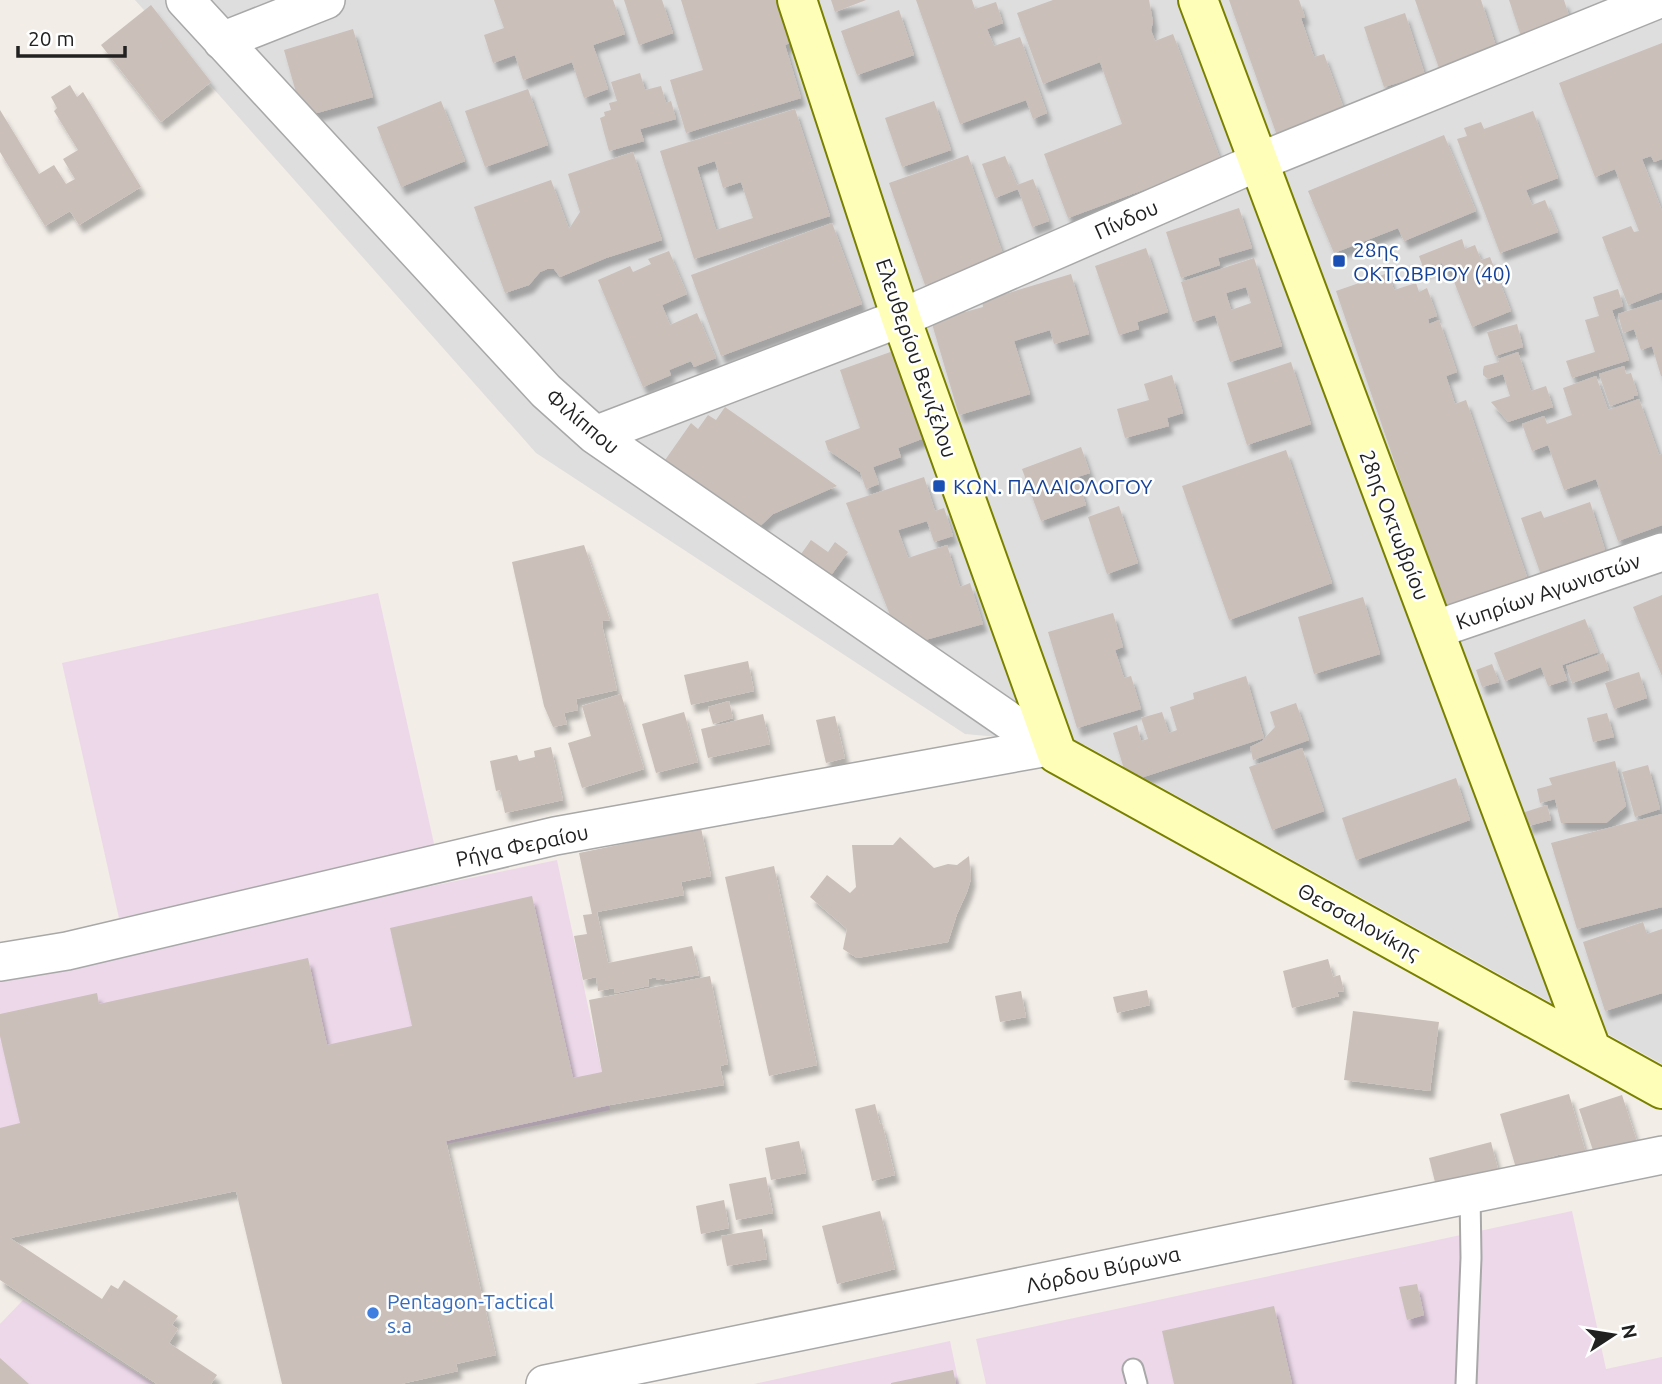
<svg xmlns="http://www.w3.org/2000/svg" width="1662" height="1384" viewBox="0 0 1662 1384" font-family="Ubuntu,sans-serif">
<defs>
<filter id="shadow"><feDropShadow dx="4.5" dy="8" stdDeviation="2" flood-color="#0004"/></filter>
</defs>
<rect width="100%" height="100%" fill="#f2ede7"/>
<!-- residential -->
<path fill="#dfdede" d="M135,0H1662V1064L1085,745L965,734L536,453Z"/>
<!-- industrial -->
<path fill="#ecd8e9" d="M378,593L435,848L119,918L62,663Z
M557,860L610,1110L227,1189L0,1240V976Z
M1572,1211L1606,1369L1662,1357V1384H986L976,1339Z
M23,1300L154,1384H0V1324Z
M950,1341L959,1384H754Z"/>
<!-- building -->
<path fill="#cabfb9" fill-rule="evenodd" filter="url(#shadow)" d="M494,0H613L625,34L593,45L608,89L584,98L572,62L523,80L515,55L493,63L484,35L504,28Z
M624,0H662L673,33L639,45Z
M681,0H779L792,42L785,45L801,98L686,133L670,80L703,70Z
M831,0H866L835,12Z
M916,0H972L975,9L996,2L1003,23L987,29L994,46L1020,37L1047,113L1033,119L1026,100L960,124Z
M1053,0H1149L1153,22L1151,30L1155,41L1173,34L1221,161L1068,218L1044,154L1122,124L1100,62L1043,84L1017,13Z
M1229,0H1299L1305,17L1301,18L1314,57L1324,54L1348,120L1280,144Z
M1415,0H1481L1497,49L1439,68Z
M1509,0H1564L1571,22L1522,39Z
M151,5L211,82L161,122L101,45Z
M899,10L914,55L857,75L841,31Z
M1405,13L1425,75L1384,87L1364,27Z
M353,29L373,97L303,117L284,50Z
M1662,43V159L1654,162L1651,156L1642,159L1662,211V292L1628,305L1602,237L1631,226L1634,232L1639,231L1615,169L1595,177L1559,83Z
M640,73L645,90L661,86L666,103L671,101L676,119L640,129L644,141L609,151L600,118L605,116L604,112L611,110L609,103L617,101L611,82Z
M70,85L77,97L83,92L141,187L79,225L70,211L45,226L0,152V110L39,174L54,165L66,184L75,179L63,159L78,150L54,111L57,108L51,97Z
M528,89L548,145L485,167L465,111Z
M441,101L465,161L401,187L377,127Z
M934,101L951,150L902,167L885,118Z
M795,109L830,216L694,259L660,151ZM715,161L723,188L741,182L753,218L716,230L697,167Z
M1533,111L1558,178L1526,190L1532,205L1545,200L1558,232L1500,253L1457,139L1467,136L1464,128L1481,122L1484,129Z
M1444,135L1476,211L1404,241L1398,228L1334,253L1308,191Z
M633,152L662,240L606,258L560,277L554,269H547L540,272L529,285L505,293L474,207L551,180L569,229L580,212L568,174Z
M968,155L1004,257L925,285L889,183Z
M1005,156L1017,185L1033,179L1049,221L1032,227L1018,189L995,198L982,164Z
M1239,208L1252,248L1218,258L1220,265L1181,278L1166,232Z
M832,223L862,304L721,356L691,275Z
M1462,239L1465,249L1475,245L1481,260L1490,257L1511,311L1472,327L1453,279L1457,277L1454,269L1446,272L1442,263L1424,270L1419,256Z
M1146,248L1168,312L1137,322L1139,329L1119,335L1095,266Z
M669,251L687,294L662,305L670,325L697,313L716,358L694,367L691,361L669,370L671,375L643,387L598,280L630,266L633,272L651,264L648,259Z
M1254,258L1282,346L1230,362L1215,315L1193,322L1181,282ZM1246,287L1251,303L1231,310L1226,293Z
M1388,273L1394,290L1416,283L1419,292L1427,288L1437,316L1428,319L1429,324L1439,320L1457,372L1446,376L1455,404L1466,400L1529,583L1446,612L1336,291Z
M1071,274L1089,334L1054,344L1050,330L1014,341L1030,394L959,415L930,317L963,307L965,312L983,307L982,301Z
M1618,289L1623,306L1612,310L1629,360L1572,378L1566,361L1595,352L1585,320L1599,316L1593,297Z
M1662,300V376H1661L1652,346L1641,350L1634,329L1623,333L1618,314Z
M1517,324L1523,347L1495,356L1487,332Z
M896,350L927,437L898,448L901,457L873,467L879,484L866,489L860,472L828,450L825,441L860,428L840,370Z
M1518,352L1531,391L1546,386L1553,407L1508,422L1491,402L1510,396L1503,374L1488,379L1483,375V370L1484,366L1499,362L1498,359Z
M1291,362L1311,424L1247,445L1227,383Z
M1624,366L1626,374L1631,373L1638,395L1634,396V398L1610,406L1599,374Z
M1172,375L1183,413L1167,418L1169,426L1125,438L1117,409L1149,400L1144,384Z
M1596,376L1608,410L1639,399L1659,455L1662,454V525L1618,541L1596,479L1564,490L1548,445L1532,451L1522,424L1544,416L1547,424L1572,415L1563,388Z
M725,407L748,423L837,486L773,514L758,528L663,463L691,423L698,429L708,415L716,420Z
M1081,447L1090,473L1077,477L1086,505L1041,521L1022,469Z
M1286,450L1332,583L1229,620L1182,486Z
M924,477L935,511L944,508L953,536L934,542L927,521L898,530L908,558L947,545L960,587L970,583L983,624L925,640L890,615L846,503Z
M1590,502L1606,553L1541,575L1521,518L1541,511L1544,518Z
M1119,506L1138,563L1107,574L1088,517Z
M811,540L828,552L835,542L848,552L829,578L799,557Z
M584,545L610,620L603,621L602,625L617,690L576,699L578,710L564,713L567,724L553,727L544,706L512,562Z
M1662,595V676L1633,607Z
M1363,597L1380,654L1314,674L1298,617Z
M1113,613L1123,647L1115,650L1124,678L1131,676L1141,709L1077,728L1048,632Z
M1585,619L1598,652L1562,665L1567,680L1548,686L1541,667L1505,681L1494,653Z
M1603,653L1609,670L1572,683L1566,666Z
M748,661L754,691L691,705L684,675Z
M1492,664L1499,682L1482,687L1476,670Z
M1639,672L1647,698L1614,709L1605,683Z
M1246,676L1264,738L1128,782L1113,733L1137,725L1141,741L1148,739L1141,718L1162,712L1169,733L1177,730L1170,707L1194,699L1193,693Z
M621,694L644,769L582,788L568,743L591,736L582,706Z
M729,701L733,718L713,724L708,707Z
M1296,703L1309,740L1253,760L1250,747L1262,741L1275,727L1270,712Z
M684,712L698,762L656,773L642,724Z
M1607,713L1614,737L1593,742L1587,718Z
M763,714L770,744L708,758L701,729Z
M835,716L845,758L826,763L816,720Z
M551,747L563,800L505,813L500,790L496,791L490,761L517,755L519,761L535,757L534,751Z
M1302,748L1324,811L1272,830L1249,767Z
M1615,761L1626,806L1606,823H1561L1555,799L1540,803L1537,789L1552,785L1549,778Z
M1648,765L1660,809L1635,817L1622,772Z
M1456,778L1470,820L1356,860L1342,818Z
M1547,805L1551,820L1528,826L1525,812Z
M1662,814V907L1577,929L1551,843Z
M701,828L711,876L681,882L684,895L597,912L608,963L692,946L699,975L666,981L665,978L656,980V977L648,979L649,986L615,993L614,988L598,991L596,977L583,980L574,936L587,934L583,915L592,914L579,853Z
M900,837L934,868L948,864L957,865L969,856L971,879L967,892L957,914L948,942L857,958L843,949L847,929L810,897L827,875L850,893L856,887L852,845H893Z
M774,866L817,1065L769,1076L725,877Z
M532,896L573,1078L602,1072L589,1000L710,976L728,1064L720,1066L724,1085L610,1105L446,1141L496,1355L456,1364L458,1371L401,1384H282L236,1191L10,1238L102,1299L111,1285L118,1289L124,1280L178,1316L172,1325L178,1329L169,1343L217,1375L211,1384H157L0,1280V1128L20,1123L0,1036V1014L97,993L99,1004L308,958L327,1045L412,1026L390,928Z
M1643,922L1647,934L1662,929V993L1605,1011L1583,942Z
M1328,959L1333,977L1340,975L1344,991L1337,992L1339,996L1292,1008L1283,971Z
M1147,990L1150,1005L1117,1013L1113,997Z
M1021,991L1026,1017L1000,1022L995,996Z
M1353,1011L1439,1022L1430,1091L1344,1080Z
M1569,1094L1590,1167L1567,1173L1561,1154L1516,1168L1500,1114Z
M1622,1095L1640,1151L1598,1165L1579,1109Z
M875,1104L880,1124L882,1123L895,1175L872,1181L855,1109Z
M799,1141L806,1173L771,1180L765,1148Z
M1491,1142L1500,1177L1438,1194L1429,1158Z
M766,1177L773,1213L736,1220L729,1184Z
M724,1200L729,1228L701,1234L696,1206Z
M880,1211L895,1269L837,1284L822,1226Z
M762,1229L767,1259L727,1266L721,1236Z
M1417,1284L1424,1315L1407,1320L1399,1287Z
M1274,1306L1292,1384H1174L1162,1331Z
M0,1358L29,1384H0Z
M953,1370L956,1384H891V1383Z"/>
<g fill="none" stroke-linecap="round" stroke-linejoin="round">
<!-- service casing -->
<g stroke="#a8a8a8" stroke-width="23">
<path id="service" d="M1133,1369L1137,1384
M1466,1384L1471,1258L1470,1194"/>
</g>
<!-- minor casing -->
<g stroke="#a8a8a8" stroke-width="40">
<path id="minor" d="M185,0L546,391L595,435L1057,754
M222,41L326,0
M595,435L901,318L1258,162L1657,0
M1434,630L1662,552
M0,962L67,951L555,836L1048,747
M545,1384L1662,1155"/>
</g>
<!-- secondary casing -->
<g stroke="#798000" stroke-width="42">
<path id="secondary" d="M797,0L901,318L1057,754L1662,1089
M1198,0L1591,1049"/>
</g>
<!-- service -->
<use href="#service" stroke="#fff" stroke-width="19"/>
<!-- minor -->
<use href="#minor" stroke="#fff" stroke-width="37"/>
<!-- secondary -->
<use href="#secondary" stroke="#fffeb8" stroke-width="38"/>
</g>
<!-- markers -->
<g fill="#1a4fb4" stroke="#fff" stroke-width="2.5">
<rect x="1332" y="254" width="14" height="14" rx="3.5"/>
<rect x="932" y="479" width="14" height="14" rx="3.5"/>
</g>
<circle fill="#3f7fe0" stroke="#fff" stroke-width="2.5" cx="373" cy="1313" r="7"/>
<g text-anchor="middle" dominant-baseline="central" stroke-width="5" stroke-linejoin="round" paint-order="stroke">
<!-- street labels -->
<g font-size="21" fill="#212121" stroke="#fff">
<text transform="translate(1126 219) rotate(-24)">Πίνδου</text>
<text transform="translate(917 358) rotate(71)">Ελευθερίου Βενιζέλου</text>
<text transform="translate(583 421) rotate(40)">Φιλίππου</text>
<text transform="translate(1395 525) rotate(69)">28ης Οκτωβρίου</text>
<text transform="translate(1548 591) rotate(-19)">Κυπρίων Αγωνιστών</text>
<text transform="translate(522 845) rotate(-12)">Ρήγα Φεραίου</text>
<text transform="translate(1359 921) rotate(29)">Θεσσαλονίκης</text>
<text transform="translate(1103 1269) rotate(-12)">Λόρδου Βύρωνα</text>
</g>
<!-- transit labels -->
<g font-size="21" fill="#164399" stroke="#fff" text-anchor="start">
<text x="1353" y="249">28ης<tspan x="1353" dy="24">ΟΚΤΩΒΡΙΟΥ (40)</tspan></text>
<text x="953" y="486">ΚΩΝ. ΠΑΛΑΙΟΛΟΓΟΥ</text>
</g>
<!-- shop labels -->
<g font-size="21" fill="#366cbe" stroke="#fff" text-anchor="start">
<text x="387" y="1301">Pentagon-Tactical<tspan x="387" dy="24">s.a</tspan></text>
</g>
</g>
<!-- north arrow -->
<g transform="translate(1613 1335) rotate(78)" stroke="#ffffff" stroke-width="5" paint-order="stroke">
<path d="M0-5L12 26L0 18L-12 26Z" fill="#212121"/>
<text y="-10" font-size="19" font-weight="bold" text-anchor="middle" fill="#212121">N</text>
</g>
<!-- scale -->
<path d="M18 46v10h107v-10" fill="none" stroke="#212121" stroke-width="3.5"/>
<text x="28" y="46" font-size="21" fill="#212121" stroke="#ffffff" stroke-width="5" paint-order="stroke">20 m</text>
</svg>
